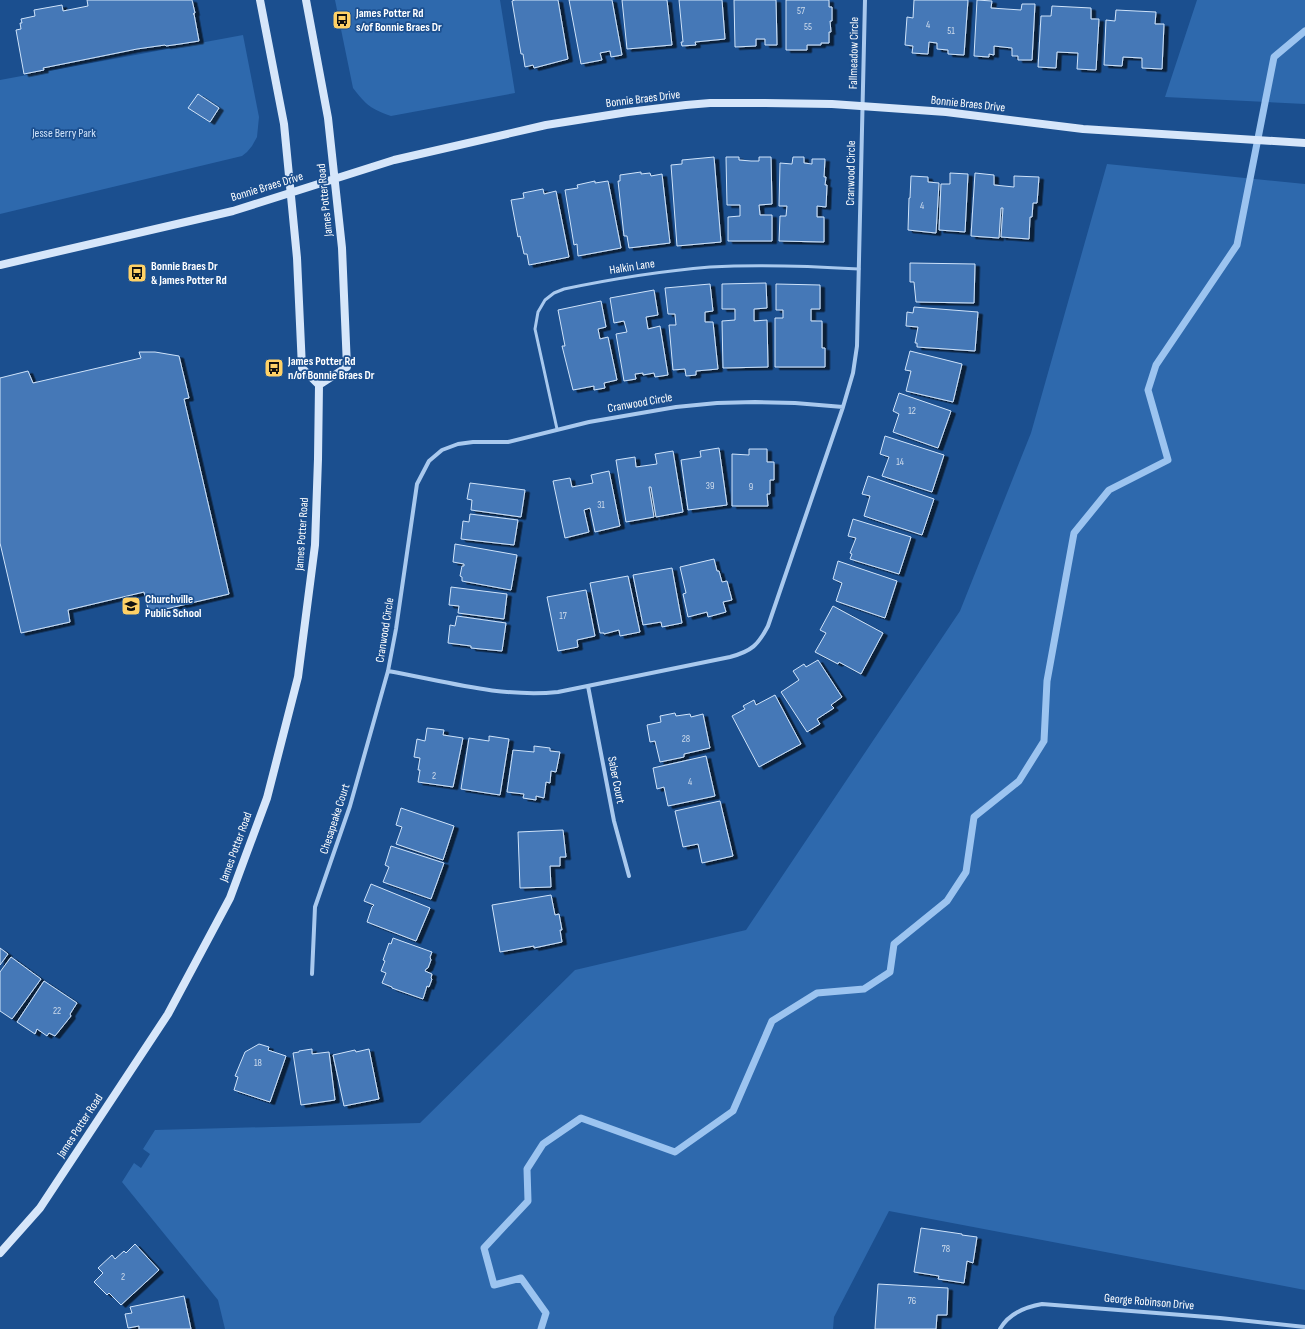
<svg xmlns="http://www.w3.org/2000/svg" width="1305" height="1329" viewBox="0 0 1305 1329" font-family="'Sofia Sans Condensed',sans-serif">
<defs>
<filter id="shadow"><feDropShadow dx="4.5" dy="2.5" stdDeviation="0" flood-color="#0009"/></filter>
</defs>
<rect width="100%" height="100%" fill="#1b4f8f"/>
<!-- green -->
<path fill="#2e69ad" d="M335,0H500L515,93L391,116C371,109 366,105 353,88Z
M1197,0H1305V104L1165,97Z
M243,35L259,117L257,137L252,146L247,152L242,156L0,214V80Z
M1107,164L1305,184V1290L889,1211L834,1317L833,1329H225L218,1300L122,1182L134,1163L141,1168L150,1154L143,1149L155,1130L420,1123L575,970L746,930L960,611L1031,433Z"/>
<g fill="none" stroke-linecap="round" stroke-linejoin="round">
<!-- stream -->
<path stroke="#9cc4f0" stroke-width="7" d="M541,1329L546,1313L521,1278L494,1285L484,1248L528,1201L527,1169L543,1144L581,1118L675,1152L733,1111L772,1021L817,993L864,989L890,972L894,944L947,901L966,872L974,817L1019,781L1044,741L1047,681L1074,533L1109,490L1168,460L1148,390L1156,365L1237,245L1274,57L1305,31"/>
</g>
<!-- building -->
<path fill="#4478b7" stroke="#cfe3fa" filter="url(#shadow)" d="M87,0H192L195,13L193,14H194L199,41L180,44L166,46L165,45L137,49L43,68L44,70L24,74L16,30L21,29L20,23H22L21,19L35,16L34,10L62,5L63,11L88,6Z
M515,0H558L568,59L534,68L533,65L525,67L523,54H521L512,1Z
M569,0H612L622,55L611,57L610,51L600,53L602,60L581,64Z
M622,0H667L672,45L627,49Z
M679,0H722L725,39L695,42L696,45L682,46L681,42H683Z
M734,0H776L777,45H765V39H756V46L735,47Z
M786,0H829V7H832V21H830L831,32H829V43H821V45H807V50H786Z
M914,0H968L964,55L948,54V50L937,49V43L929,42L928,54L912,53L913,46L905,45L907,17L913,18Z
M977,0L992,1L991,8L1021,10L1022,4H1035L1032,60H1018V56H1012V48L994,46V55L989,54V57L974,56Z
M1052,6L1091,8V19H1099L1096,70L1077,69L1078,53L1057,52L1056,68L1038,67L1041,16H1051Z
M1116,10L1156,12L1155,24H1164L1162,69L1142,68V58L1123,57L1122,66L1104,65L1106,20L1115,21Z
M198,94L219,108L210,122L188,108Z
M714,157L721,242L677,246L671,165L682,164V160Z
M726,157H739V160L751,161H759V157H771L772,204L759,205L760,215H772V241H728V217L740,216V205H727Z
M793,157H804V163L812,164V159H825L824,177H826L825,185H827L826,207L817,206V217H824V242L779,241L780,216H786L787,206H779L780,163L792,164Z
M641,172V174L650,173L651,176L662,174L670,243L629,248L627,236H624L618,181H620V175Z
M950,173L968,174L965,232L939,230L941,184H950Z
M975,173L994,175V185L1014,187V176L1039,177L1037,203H1033L1032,217H1030L1029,239L1001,237L1003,208H1001L999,238L971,236Z
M911,176L928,177V182L939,183L936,233L908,230L909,198H910Z
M595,181V183L608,181L621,248L578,256L577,244L574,245L565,190L578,188L577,185Z
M543,189L544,194L556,191L569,257L529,265L527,254H524L520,236L518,237L511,200L524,198L523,193Z
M910,263L975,264L974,303L916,302L914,282H910Z
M766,283L767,308L754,309V321L767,320L768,367L723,368L722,321L735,320V309H722V284Z
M710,284L713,311L705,312V322H713L718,369L696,371V375L686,376L685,369L673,370L669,325H676L675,314H668L665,288Z
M776,284L820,285V309H811V321H822V348H825V367H775V318H783V310H776Z
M654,290L658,315L646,317L648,329L660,326L668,375L655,377L654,373L643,375V373L635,374L636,379L624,381L616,334L627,332L624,321L614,323L610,298Z
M601,301L606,327L598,329L600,339L608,337L617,380L604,383L605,388L594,390V386L573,390L562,346H565L558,310Z
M914,307L978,312L975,351L917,347V343H915L918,327L906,326L907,312L913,313Z
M910,351L962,364L953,402L906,391L911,371L905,370Z
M139,352H155L179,356L189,398L184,399L229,594L149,613L144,592L68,610L70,622L21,633L0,543V378L28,371L33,383L141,358Z
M899,393L951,411L938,448L893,432L899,414L893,411Z
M885,436L944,455L932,492L882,476L889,457L880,454Z
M719,448L727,505L688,510L681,460L701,457L700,451Z
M749,449H767V462H774V480H770V494H767L768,506H732V454L749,455Z
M673,451L683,512L656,517L651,487H649L654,517L626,522L616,460L635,457L636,467L657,464L655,454Z
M609,471L620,526L595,532L590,508L584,510L589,532L565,538L553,481L570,478L572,487L593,483L591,475Z
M868,476L934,499L922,535L864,516L870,496L862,494Z
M470,483L525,490L521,517L471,510L472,500L467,499Z
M470,514L518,520L514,545L461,539L463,521L469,522Z
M853,519L911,537L899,574L850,559L852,554L850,553L856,538L848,536Z
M455,544L517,555L511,590L462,581V577L460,576L462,566H464V564L453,562Z
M714,559L717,571H719L722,582L727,581L732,600L723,602L726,612L708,617L707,612L688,617L683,594L686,593L680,567Z
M838,561L897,581L885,618L836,601L842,583L833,579Z
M672,568L682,623L662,627L661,622L643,625L633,575Z
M628,576L640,632L620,636L619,630L604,634V633H600L590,583Z
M451,587L507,594L504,619L458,613L459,606L449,605Z
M586,590L595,636L577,640L578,647L558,651L547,597Z
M833,606L883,633L861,674L839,662L838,664L815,652L826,633L820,630Z
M457,616L506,623L502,651L471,648V646L448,643L450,625L455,626Z
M818,660L842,697L831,705L834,708L817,719L820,724L807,732L781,692L799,680L793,671L804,664L806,667Z
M775,695L801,744L759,767L732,716L745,709L743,706L754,700L756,705Z
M675,713L676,716L690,714L691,717L703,714L710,748L684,754V757L660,762L655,741L650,742L647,725L661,722L660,716Z
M427,728L444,730L443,735L463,738L453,787L418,782L420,770H418L420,758L414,757L417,739L425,741Z
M489,736L509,739L500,795L461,789L469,738L489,741Z
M534,746L550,748V751L560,752L556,772L551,771L550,783L546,782L544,798L536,796V800L523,798L524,794L507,792L513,750L534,752Z
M706,756L715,796L668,806L664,787L657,789L653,768Z
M720,801L733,856L702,863L698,844L683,847L675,811Z
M401,808L454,826L443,860L396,844L402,827L396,825Z
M563,830L566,857H560V866H550L551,887L520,888L518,832Z
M391,846L444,863L431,899L383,882L389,867L385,865Z
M371,884L430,908L416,941L367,922L372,907L374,905L364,901Z
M551,895L555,915L559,914L562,930H560L562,942L534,948V946L500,952L492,905Z
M393,938L432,952L430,957L431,960L428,968L426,969L425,971L432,974L431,978L432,979L429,987L427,986L423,999L392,988V987L382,983L386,973L381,971L385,961L383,960L389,943L391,944Z
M0,948L8,954L0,965Z
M11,957L41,979L12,1019L0,1011V972Z
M44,981L77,1003L70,1014L71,1016L55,1036L49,1033L47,1036L37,1029L35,1034L17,1022Z
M259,1044L269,1047L268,1050L286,1056L270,1102L234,1090L238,1077L235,1076L245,1052Z
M312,1049V1054L329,1052L335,1100L301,1105L293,1053L299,1052V1051Z
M369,1049L379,1099L344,1106L333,1055L355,1050L356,1052Z
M921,1228L962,1234V1235L977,1237L973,1263L967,1261L964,1283L938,1279L939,1276L914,1272Z
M135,1244L159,1270L121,1305L109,1293L107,1295L94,1282L103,1273L98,1268L112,1255L115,1259L124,1251L126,1253Z
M878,1284L948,1288L947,1315H937L936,1329H875Z
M184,1296L191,1329H139V1326L128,1328L125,1314L132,1313L130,1307Z"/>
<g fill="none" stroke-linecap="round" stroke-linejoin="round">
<!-- lane -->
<path stroke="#a9c9ee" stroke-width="3" d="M557,429L535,329L538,312L545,300L554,293L564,289C612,279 661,271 710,267C760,264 810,266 859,269"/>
<!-- street -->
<path stroke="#a9c9ee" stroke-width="4" d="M388,671C444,681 501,698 558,692L730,657C752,651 758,645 768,626L843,407L853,373L857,346L865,0
M588,686L614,821L629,876
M312,974L315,907L350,806L388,671L396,629L417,484L429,461L442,450L458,444L473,442H508L589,422L676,407L717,403L755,402L795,403L843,407
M1000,1329C1009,1313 1025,1307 1042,1304L1220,1318L1305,1327"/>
<!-- secondary -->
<path stroke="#d6e6fa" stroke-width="8" d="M306,0L328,118L342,248L347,367L319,385
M0,265L233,211L394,160L546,125L628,112L686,105L710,103H765L832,104L946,112L1083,129L1305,143
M0,1253L40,1208L168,1014L230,898L267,798L298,677L315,545L318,459L319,385L302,368L297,258L284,124L260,0"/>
</g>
<!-- icons -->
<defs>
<g id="bus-square" transform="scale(1)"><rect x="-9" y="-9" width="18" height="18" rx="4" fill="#ffd166" stroke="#1b4f8f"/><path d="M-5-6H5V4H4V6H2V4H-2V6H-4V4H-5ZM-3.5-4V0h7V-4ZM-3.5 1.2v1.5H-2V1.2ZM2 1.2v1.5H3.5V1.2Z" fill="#111"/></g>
<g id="school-square" transform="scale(1)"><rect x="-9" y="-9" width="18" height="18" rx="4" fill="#ffd166" stroke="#1b4f8f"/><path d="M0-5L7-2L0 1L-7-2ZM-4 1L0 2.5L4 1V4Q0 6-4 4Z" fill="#111"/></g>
</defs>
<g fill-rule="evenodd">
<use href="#bus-square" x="342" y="20"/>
<use href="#bus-square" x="137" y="273"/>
<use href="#bus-square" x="274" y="368"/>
<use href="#school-square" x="131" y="606"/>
</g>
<g text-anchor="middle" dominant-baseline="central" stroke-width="3.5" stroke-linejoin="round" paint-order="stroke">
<!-- number labels -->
<g font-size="10" fill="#d0dded">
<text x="801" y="11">57</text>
<text x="928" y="25">4</text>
<text x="808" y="27">55</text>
<text x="951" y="31">51</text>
<text x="922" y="206">4</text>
<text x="912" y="411">12</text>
<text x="900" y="462">14</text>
<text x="710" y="486">39</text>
<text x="751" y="487">9</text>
<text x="601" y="505">31</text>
<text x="563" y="616">17</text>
<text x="686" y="739">28</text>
<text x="434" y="776">2</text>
<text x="690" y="782">4</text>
<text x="57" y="1011">22</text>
<text x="258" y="1063">18</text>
<text x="946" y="1249">78</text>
<text x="123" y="1277">2</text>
<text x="912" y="1301">76</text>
</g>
<!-- poi labels -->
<g font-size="12" font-weight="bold" fill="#fff" stroke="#1b4f8f" text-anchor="start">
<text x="356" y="13">James Potter Rd<tspan x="356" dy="14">s/of Bonnie Braes Dr</tspan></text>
<text x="151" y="266">Bonnie Braes Dr<tspan x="151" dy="14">&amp; James Potter Rd</tspan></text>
<text x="288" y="361">James Potter Rd<tspan x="288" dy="14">n/of Bonnie Braes Dr</tspan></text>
<text x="145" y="599">Churchville<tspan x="145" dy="14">Public School</tspan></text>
</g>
<!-- street labels -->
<g font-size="12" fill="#fff" stroke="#1b4f8f">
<text transform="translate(854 53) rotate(-89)">Fallmeadow Circle</text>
<text transform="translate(643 99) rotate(-7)">Bonnie Braes Drive</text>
<text transform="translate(968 104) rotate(6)">Bonnie Braes Drive</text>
<text transform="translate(851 173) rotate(-89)">Cranwood Circle</text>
<text transform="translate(267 187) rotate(-17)">Bonnie Braes Drive</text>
<text transform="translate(325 200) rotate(-96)">James Potter Road</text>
<text transform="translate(632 267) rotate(-9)">Halkin Lane</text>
<text transform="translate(640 403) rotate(-10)">Cranwood Circle</text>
<text transform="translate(302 534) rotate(-86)">James Potter Road</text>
<text transform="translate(385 630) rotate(-81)">Cranwood Circle</text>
<text transform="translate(616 780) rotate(79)">Saber Court</text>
<text transform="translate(335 819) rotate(-72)">Chesapeake Court</text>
<text transform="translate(236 847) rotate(-70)">James Potter Road</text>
<text transform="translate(80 1126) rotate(-57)">James Potter Road</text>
<text transform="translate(1149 1302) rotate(5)">George Robinson Drive</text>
</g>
<!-- park labels -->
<g font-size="12" fill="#cfe3fa" stroke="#1b4f8f">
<text x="64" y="133">Jesse Berry Park</text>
</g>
</g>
</svg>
